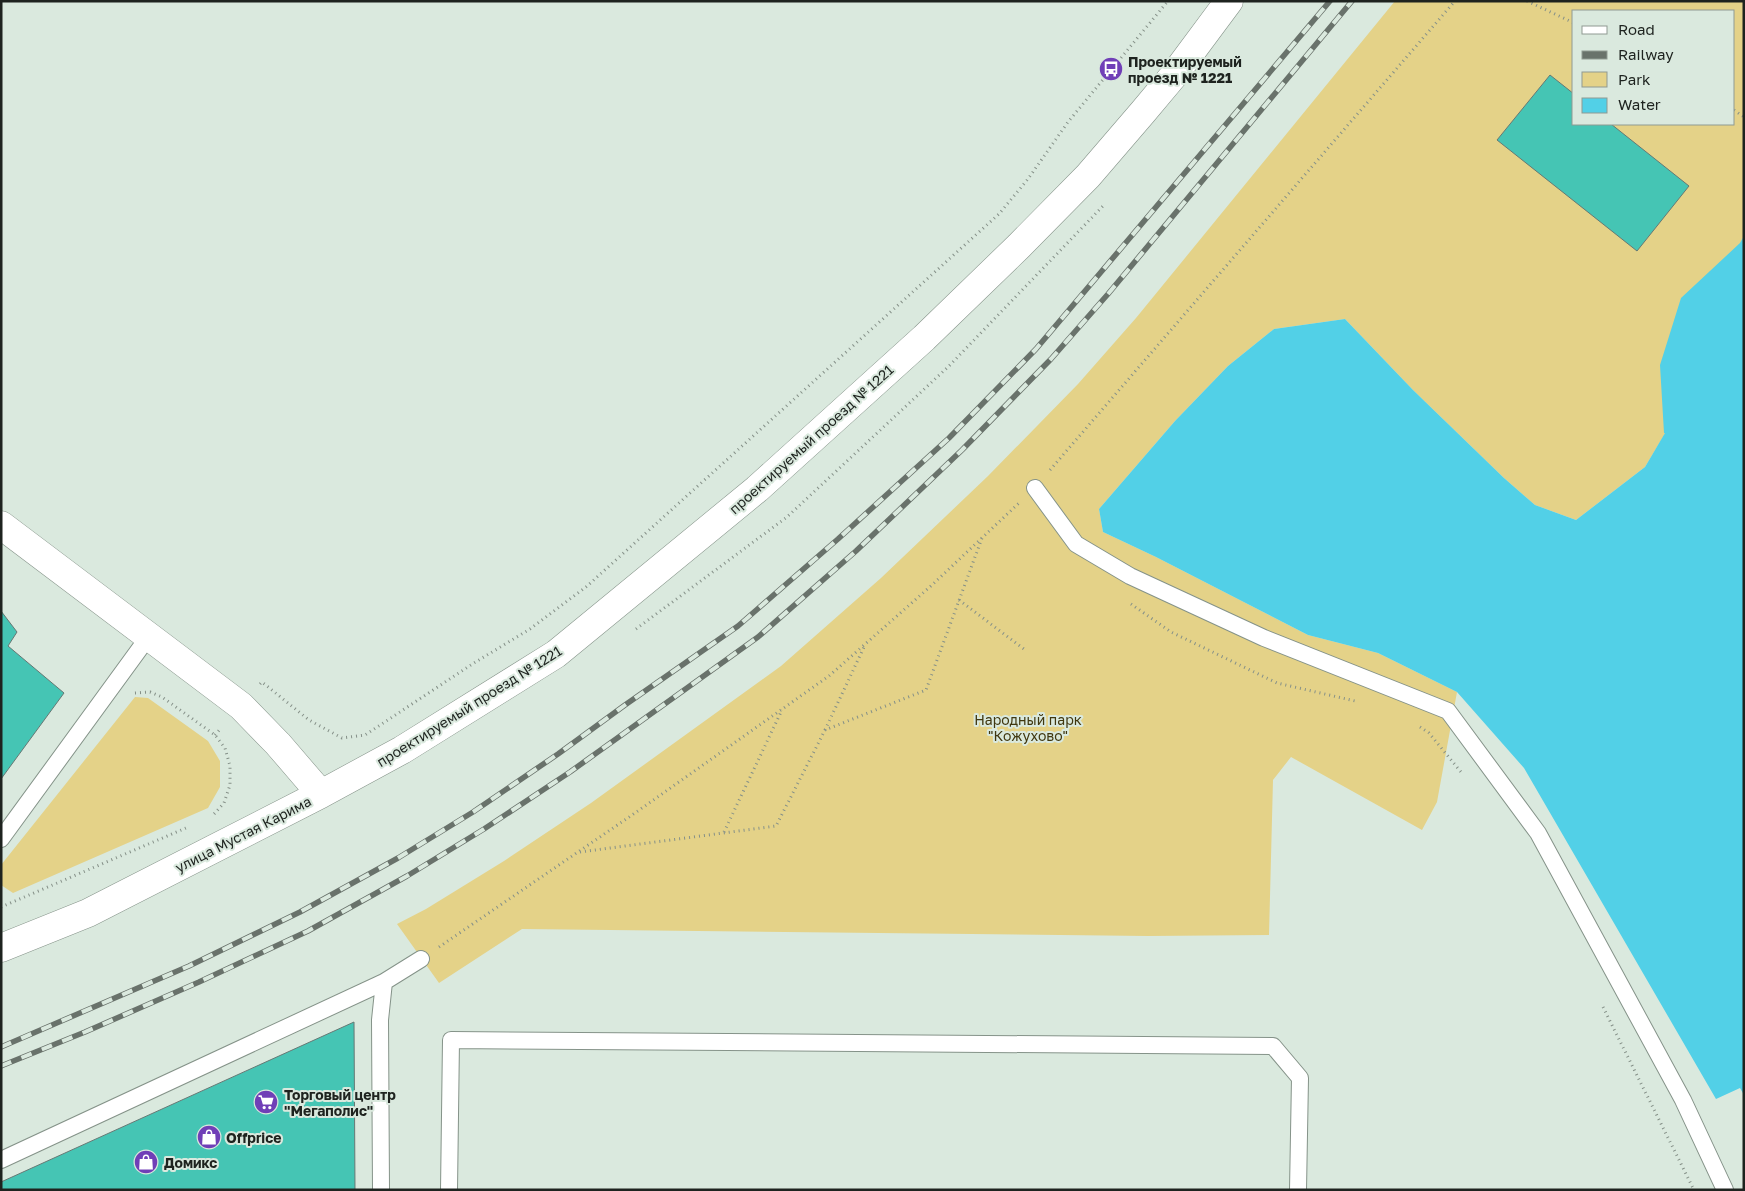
<svg xmlns="http://www.w3.org/2000/svg" width="1745" height="1191" viewBox="0 0 1745 1191" font-family="'Golos Text',sans-serif">
<rect width="100%" height="100%" fill="#dae9de"/>
<!-- green -->
<path fill="#e4d288" fill-rule="evenodd" d="M1395,1H1744V236L1666,432L1645,467L1576,520L1535,505L1504,478L1413,390L1345,319L1274,329L1228,366L1175,421L1099,509L1103,532L1156,557L1308,635L1378,653L1457,692L1437,802L1422,830L1291,757L1273,780L1269,935L1148,936L522,929L439,983L397,924L426,909L504,861L591,803L781,666L881,578L988,476L1078,384L1136,318ZM1574,11H1734V124H1574Z
M135,697L148,698L208,741L220,761V787L208,808L13,893L1,885V865Z"/>
<!-- water -->
<path fill="#52d0e7" d="M1744,236V1095L1740,1088L1716,1099L1524,768L1457,692L1378,653L1308,635L1156,557L1103,532L1099,509L1175,421L1228,366L1274,329L1345,319L1413,390L1504,478L1535,505L1576,520L1645,467L1665,433H1664L1660,365L1681,298L1740,243Z"/>
<!-- building -->
<path fill="#45c5b4" stroke="#667874" d="M1550,75L1574,94V124H1611L1689,186L1637,251L1497,140Z
M1,611L17,632L8,646L64,693L1,779Z
M354,1022L355,1190H1V1182Z"/>
<g fill="none" stroke-linecap="round" stroke-linejoin="round">
<!-- service casing -->
<g stroke="#859389" stroke-width="18">
<path id="service" d="M1035,488L1076,544L1130,576L1264,638L1448,711L1538,833L1683,1100L1725,1190
M1,839L149,636
M1,1160L384,982
M381,1190L380,1020L384,982L421,959
M449,1190L451,1040L1273,1046L1300,1078L1298,1190"/>
</g>
<!-- minor casing -->
<g stroke="#859389" stroke-width="29">
<path id="minor" d="M1,525L241,706L278,744L321,794
M1,948L88,913L321,794L402,750L556,654L757,489L924,338L1019,246L1088,176L1143,112L1174,75L1229,1"/>
</g>
<!-- path -->
<path stroke="#859088" stroke-width="3" stroke-dasharray="1 4" stroke-linecap="butt" d="M1527,1L1574,23
M1734,110L1744,117
M1050,470L1455,1
M959,600L1024,649
M1131,604L1171,632L1277,683L1355,701
M636,629L787,517L949,366L1103,206
M260,684L262,682L309,720L342,738L365,735L474,663L530,629L586,587L999,214L1028,179L1068,122L1168,1
M135,693L150,692L162,697L215,735L225,748L230,766V785L224,803L214,814
M1420,727L1429,733L1461,772
M825,730L865,645
M215,735L221,728
M724,832L782,710
M580,852L776,826L825,730L926,690L982,538
M1,907L186,828
M439,947L635,813L829,676L932,585L1019,503
M1603,1007L1694,1190"/>
<!-- service -->
<use href="#service" stroke="#fff" stroke-width="16"/>
<!-- minor -->
<use href="#minor" stroke="#fff" stroke-width="28"/>
<!-- rail casing -->
<g stroke="#69726b" stroke-width="5.5">
<path id="rail" d="M1,1047L189,966L300,912L398,858L473,812L558,754L625,705L738,626L838,539L949,438L1036,349L1330,1
M1,1066L85,1032L199,982L308,931L407,876L484,829L570,772L758,637L856,551L962,450L1051,359L1108,294L1352,1"/>
</g>
<!-- rail -->
<use href="#rail" stroke="#dae9de" stroke-width="4" stroke-dasharray="11" stroke-linecap="butt"/>
</g>
<!-- icons -->
<defs>
<g id="bus-disc" transform="scale(1.25)"><circle r="9.5" fill="#703fb7" stroke="#dae9de"/><path d="M-5-6H5V4H4V6H2V4H-2V6H-4V4H-5ZM-3.5-4V0h7V-4ZM-3.5 1.2v1.5H-2V1.2ZM2 1.2v1.5H3.5V1.2Z" fill="#fff"/></g>
<g id="supermarket-disc" transform="scale(1.25)"><circle r="9.5" fill="#703fb7" stroke="#dae9de"/><path d="M-6-5.5h2.5l.6 2H6L4.5 2H-2.5L-4.4-4H-6ZM-1.5 3.2a1.3 1.3 0 1 0 .1 0ZM3 3.2a1.3 1.3 0 1 0 .1 0Z" fill="#fff"/></g>
<g id="shop-disc" transform="scale(1.25)"><circle r="9.5" fill="#703fb7" stroke="#dae9de"/><path d="M-5-2.5h2.3a2.7 3.5 0 0 1 5.4 0H5L5.5 6h-11ZM-1.5-2.5h3a1.5 2.3 0 0 0-3 0Z" fill="#fff"/></g>
</defs>
<g fill-rule="evenodd">
<use href="#bus-disc" x="1111" y="69"/>
<use href="#supermarket-disc" x="266" y="1102"/>
<use href="#shop-disc" x="209" y="1137"/>
<use href="#shop-disc" x="146" y="1162"/>
</g>
<g text-anchor="middle" dominant-baseline="central" stroke-width="4" stroke-linejoin="round" paint-order="stroke">
<!-- poi labels -->
<g font-size="14" font-weight="bold" fill="#1e231f" stroke="#dae9de" text-anchor="start">
<text x="1128" y="61">Проектируемый<tspan x="1128" dy="16">проезд № 1221</tspan></text>
<text x="284" y="1094">Торговый центр<tspan x="284" dy="16">"Мегаполис"</tspan></text>
<text x="226" y="1137">Offprice</text>
<text x="164" y="1162">Домикс</text>
</g>
<!-- street labels -->
<g font-size="14" fill="#1e231f" stroke="#dae9de">
<text transform="translate(811 439) rotate(-42)">проектируемый проезд № 1221</text>
<text transform="translate(469 706) rotate(-32)">проектируемый проезд № 1221</text>
<text transform="translate(243 834) rotate(-27)">улица Мустая Карима</text>
</g>
<!-- park labels -->
<g font-size="14" fill="#40370f" stroke="#dae9de">
<text x="1028" y="719">Народный парк<tspan x="1028" dy="16">"Кожухово"</tspan></text>
</g>
</g>
<!-- border -->
<rect width="1745" height="1191" fill="none" stroke="#1e231f" stroke-width="5"/>
<!-- legend -->
<rect x="1572" y="10" width="162" height="115" fill="#dae9de" stroke="#8f9a92"/>
<rect x="1582" y="26" width="25" height="8" fill="#ffffff" stroke="#8f9a92"/>
<text x="1618" y="35" font-size="15" fill="#1e231f">Road</text>
<rect x="1582" y="51" width="25" height="8" fill="#69726b" stroke="#8f9a92"/>
<text x="1618" y="60" font-size="15" fill="#1e231f">Railway</text>
<rect x="1582" y="72" width="25" height="15" fill="#e4d288" stroke="#8f9a92"/>
<text x="1618" y="85" font-size="15" fill="#1e231f">Park</text>
<rect x="1582" y="98" width="25" height="15" fill="#52d0e7" stroke="#8f9a92"/>
<text x="1618" y="110" font-size="15" fill="#1e231f">Water</text>
</svg>
